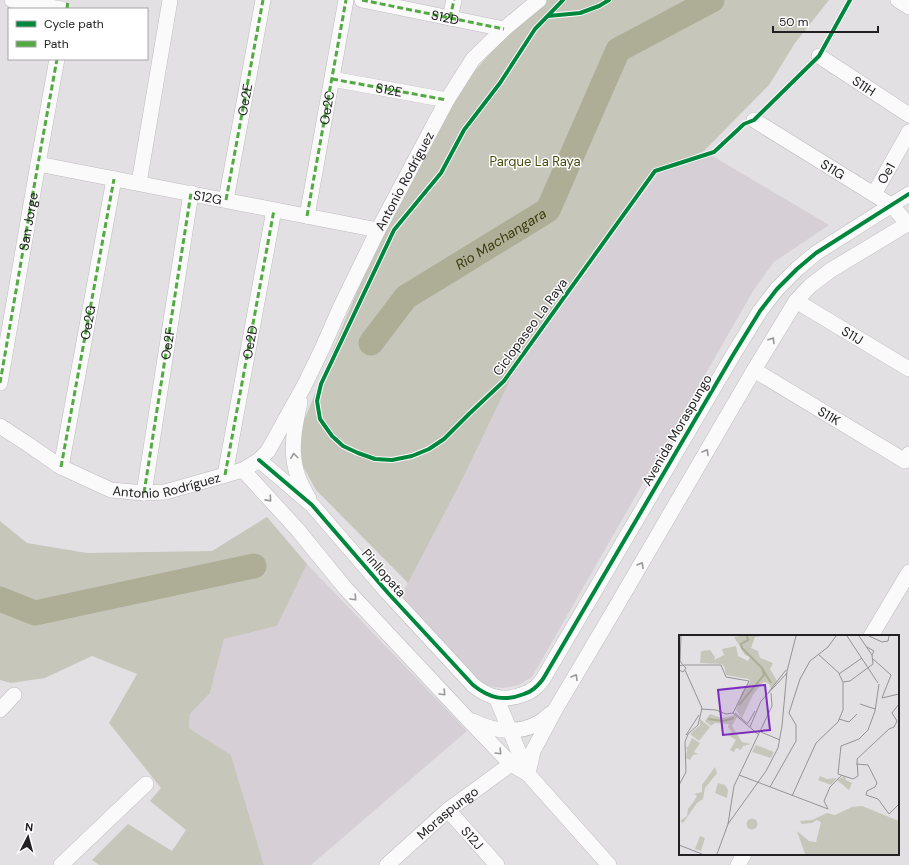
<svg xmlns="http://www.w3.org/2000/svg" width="909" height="865" viewBox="0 0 909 865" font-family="'DM Sans',sans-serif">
<rect width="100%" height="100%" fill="#e3e0e3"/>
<!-- built -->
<path fill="#d6cfd6" d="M711,155L829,225L774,262L753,291L532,677L519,685L503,688L487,686L470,674L401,596L463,478L514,372L658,173Z
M307,564L467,731L311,865H264L231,755L189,728L190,714L210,693L224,639L277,626Z"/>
<!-- green -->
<path fill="#c7c6bb" d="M545,0H829L795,43L769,85L704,151L655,171L514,372L463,478L408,583L316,490L299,459L303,423L381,233L449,101L510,30Z
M267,517L307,564L277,626L224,639L210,693L190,714L189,728L231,755L264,865H99L92,860L128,824L172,851L186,830L150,801L161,788L109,723L137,674L92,656L45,678L11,683L0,680V521L27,543L87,553L212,551Z"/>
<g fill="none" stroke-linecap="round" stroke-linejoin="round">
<!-- river -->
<g stroke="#aeae97" stroke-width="25">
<path id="s1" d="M371,343L406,297L548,210L618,50L712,0"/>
<path d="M0,599L35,613L254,566"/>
</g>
<!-- minor casing -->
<g stroke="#bebcbe" stroke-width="16">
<g id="minor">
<path d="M12,0L61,9"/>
<path id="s2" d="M362,0L504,29"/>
<path d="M898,0L909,7"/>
<path d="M450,18L454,0"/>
<path id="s3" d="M819,56L909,115"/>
<path d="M332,79L447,100"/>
<path id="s4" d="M754,120L891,205C896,211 904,217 906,225"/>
<path id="s5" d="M38,164L378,230"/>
<path d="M139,183L170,0"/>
<path id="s6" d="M874,194L909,132"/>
<path id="s7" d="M226,200L263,0"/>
<path id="s8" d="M307,216L346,0"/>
<path id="s9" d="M796,301L909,369"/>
<path id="s10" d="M754,370L905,461L909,454"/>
<path d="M0,383L38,164L57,59"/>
<path d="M300,402C295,425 290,448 296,470C298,480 304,490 309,499"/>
<path id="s11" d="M0,426L26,443L61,467L111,490L144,493L165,492L243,470L259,460L268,451L304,386L322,349L340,308L378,230L447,100L473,59L504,29L539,0"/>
<path d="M259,460L312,505L388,593L473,685C489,698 504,702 524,694C526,693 530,692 532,690C537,687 540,683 543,679L733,355L760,311L777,289L797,269L816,253L909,194"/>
<path d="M61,467L114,179"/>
<path d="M243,470L297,529L346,589L462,713L511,764L528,774L609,865"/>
<path id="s12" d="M225,475L274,210"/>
<path id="s13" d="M144,493L191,193"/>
<path d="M871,636L909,572"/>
<path d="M496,697L528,774"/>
<path d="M0,710L14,695"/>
<path d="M473,721C498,734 529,735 550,714"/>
<path d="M528,774L533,751L555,710L613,612L754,370L796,301L810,286L831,270L909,223"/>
<path id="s14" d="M448,810L497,865"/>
<path d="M61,865L146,784"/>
<path id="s15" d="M387,865L448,810L511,764"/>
<path d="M738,865L744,854"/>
</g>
</g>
<!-- minor -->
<use href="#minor" stroke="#fbfafb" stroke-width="15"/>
<!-- quiet -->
<g stroke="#53aa43" stroke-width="3" stroke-dasharray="6 3" stroke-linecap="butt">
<path d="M362,0L504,29"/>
<path d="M67,9L68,0"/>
<path d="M450,18L454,0"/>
<path id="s16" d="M332,79L447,100"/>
<path d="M226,200L263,0"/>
<path d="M307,216L346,0"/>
<path id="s17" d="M0,383L38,164L57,59"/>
<path id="s18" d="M61,467L114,179"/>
<path d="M225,475L274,210"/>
<path d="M144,493L191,193"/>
</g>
<!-- cycleway casing -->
<g stroke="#fff" stroke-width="6">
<path id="cycleway" d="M563,0L535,29L500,83L464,130L441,173L394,230L321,384L317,401L320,419L332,436L343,446L358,453L375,459L392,460L412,456L429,449L444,439L469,414L504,381L655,171L714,152L744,124L754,120L819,56L850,0
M548,16L580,13L599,6L609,0
M259,460L312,505L388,593L473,685C489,698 504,702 524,694C526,693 530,692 532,690C537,687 540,683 543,679L733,355L760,311L777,289L797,269L816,253L909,194"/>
</g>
<!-- cycleway -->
<use href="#cycleway" stroke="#00873e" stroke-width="4"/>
</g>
<!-- one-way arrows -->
<defs><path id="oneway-chevron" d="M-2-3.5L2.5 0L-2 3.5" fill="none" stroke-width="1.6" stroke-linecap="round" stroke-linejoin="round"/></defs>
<g stroke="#999899">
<use href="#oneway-chevron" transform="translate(772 340) rotate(-58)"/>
<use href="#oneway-chevron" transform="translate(706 452) rotate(-60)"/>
<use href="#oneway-chevron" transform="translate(294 456) rotate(-97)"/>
<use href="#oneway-chevron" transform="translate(269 499) rotate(48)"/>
<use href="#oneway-chevron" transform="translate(641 565) rotate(-60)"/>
<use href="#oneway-chevron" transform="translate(354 598) rotate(47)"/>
<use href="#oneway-chevron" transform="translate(575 677) rotate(-59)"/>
<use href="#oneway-chevron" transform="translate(443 693) rotate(47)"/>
<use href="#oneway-chevron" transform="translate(499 752) rotate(46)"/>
</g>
<g text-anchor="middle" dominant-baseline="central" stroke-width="3" stroke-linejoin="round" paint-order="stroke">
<!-- street labels -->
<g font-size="13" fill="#222022" stroke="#fff">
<text stroke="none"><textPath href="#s2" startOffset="85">S12D</textPath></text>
<text stroke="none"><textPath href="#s3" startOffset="54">S11H</textPath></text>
<text stroke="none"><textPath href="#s16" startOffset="58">S12E</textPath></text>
<text stroke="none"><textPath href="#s7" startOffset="102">Oe2E</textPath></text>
<text stroke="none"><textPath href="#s8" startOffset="110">Oe2C</textPath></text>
<text stroke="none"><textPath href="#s4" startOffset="93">S11G</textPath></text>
<text stroke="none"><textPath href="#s6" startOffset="24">Oe1</textPath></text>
<text stroke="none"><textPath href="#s11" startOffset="598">Antonio Rodríguez</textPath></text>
<text stroke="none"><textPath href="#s5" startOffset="173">S12G</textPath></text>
<text stroke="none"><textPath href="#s17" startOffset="164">San Jorge</textPath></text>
<text stroke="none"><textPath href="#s18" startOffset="147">Oe2G</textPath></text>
<text transform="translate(530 327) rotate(-54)">Ciclopaseo La Raya</text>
<text stroke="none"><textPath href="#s9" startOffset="66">S11J</textPath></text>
<text stroke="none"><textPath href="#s12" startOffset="135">Oe2D</textPath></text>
<text stroke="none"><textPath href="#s13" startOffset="151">Oe2F</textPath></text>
<text stroke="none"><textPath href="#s10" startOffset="88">S11K</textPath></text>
<text transform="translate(677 430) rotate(-60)">Avenida Moraspungo</text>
<text stroke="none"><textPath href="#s11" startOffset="185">Antonio Rodríguez</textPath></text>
<text transform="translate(384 573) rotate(49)">Pinllopata</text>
<text stroke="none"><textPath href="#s15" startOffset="80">Moraspungo</textPath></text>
<text stroke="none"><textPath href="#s14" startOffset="37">S12J</textPath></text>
</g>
<!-- park labels -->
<g font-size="13" fill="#4b4b0f" stroke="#fff">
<text x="535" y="161">Parque La Raya</text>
</g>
<!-- water labels -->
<g font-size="14" font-style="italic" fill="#3a3a0e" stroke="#fff">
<text stroke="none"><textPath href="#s1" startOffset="169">Rio Machangara</textPath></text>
</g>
</g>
<!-- overview -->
<g transform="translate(679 635)">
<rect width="220" height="220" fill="#e3e0e3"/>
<path d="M60,1H83L76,2L72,13L79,16L81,23L94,28L91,34L98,46L92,54L90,49L86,47L83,48L74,60L63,83L57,75L63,57L71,46L70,44L47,40L45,31L42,29L21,28L22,16L31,15L36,22L35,25L45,20L43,14L57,11L59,21L69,26L71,22L66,20L55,2ZM31,79L43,83L56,80L58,82L53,91L63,107L72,109L64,111L62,115L57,113L55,117L51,115L57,105L48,99L53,97L49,92L50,89L36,88L32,91L26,86ZM21,84L31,92L20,106L11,99L21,90ZM13,103L21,108L15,117L19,119L14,120L11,125L7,123L8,114L6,112H9ZM77,110L95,117L92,123L73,117ZM36,132L38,138L26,153L24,164L18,168L4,188L1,186L8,181L9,174L15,166L18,161L15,159L23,157V150ZM141,141L148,144L158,143L152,150L139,145ZM166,141L167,145L173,148L170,155L158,145ZM39,148L46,150L49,155L48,163L36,158ZM183,171L220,186V219H126L118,196L130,206L137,207L142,187L138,185L133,188L123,189L121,186L133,185L148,178L156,180L173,172ZM67.5 189a5.5 5.5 0 1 1 11 0a5.5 5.5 0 1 1-11 0ZM21,201L26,203L22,216L16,214Z" fill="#c7c6bb"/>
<path fill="none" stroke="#aeae97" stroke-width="2" d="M83,33L92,48M60,70L85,40L83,33L63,13L62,9L69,5L68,1M29,84L44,86L55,83"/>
<path fill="none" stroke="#969396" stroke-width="1" d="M2,1L1,26L4,30M168,1L199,48M190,1L203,7L209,6L210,1M188,12L195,16L193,20M139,19L161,39M194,24L212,40L203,63L220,59M5,30H42L47,42L70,46L54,78L47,79L37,75L22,74M0,31L4,30L7,33L4,37L0,35M164,47L171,46L194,29L193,20L180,1M164,47L160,39L183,23M200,49L196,76L189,95L180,104L162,111L159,139L174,144L179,141L178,124L210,94L215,92L218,86L213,78L220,69M89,58L107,35M181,69L196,74M54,78L80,100M56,78L69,89M160,84L170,87L178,79M69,88L76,76M71,92L82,66L108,38M82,97L101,105M7,100L20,80M177,129L189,130L198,148L196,152L188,156L187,160L199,164L210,179L220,169M60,140L149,174M0,150L7,137L6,107L9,99L19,90L23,73L6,35M91,152L117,106V90L110,78L121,44L131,26L149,12L157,1M113,161L137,108L159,87L164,75V47M149,174L145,166L151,152L163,140M49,189L55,151L93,71L92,58M0,210L23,219M38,219L49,189L87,136L99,113L103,91L108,36L117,1"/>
<path fill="#7b2cbf" fill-opacity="0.15" stroke="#7b2cbf" stroke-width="2" d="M86,50L91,95L44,100L39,55Z"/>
<rect width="220" height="220" fill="none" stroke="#222022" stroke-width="2"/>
</g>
<!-- legend -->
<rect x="8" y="8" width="140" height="52" fill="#ffffff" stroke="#a7a6a7"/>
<rect x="16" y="21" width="20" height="6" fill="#00873e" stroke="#a7a6a7"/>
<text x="44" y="28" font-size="12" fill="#222022">Cycle path</text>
<rect x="16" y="41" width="20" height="6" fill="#53aa43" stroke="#a7a6a7"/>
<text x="44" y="48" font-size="12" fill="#222022">Path</text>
<!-- north arrow -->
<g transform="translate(28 837) rotate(6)" stroke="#ffffff" stroke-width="3" paint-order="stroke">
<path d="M0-3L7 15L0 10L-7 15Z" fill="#222022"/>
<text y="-6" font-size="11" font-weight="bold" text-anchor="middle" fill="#222022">N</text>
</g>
<!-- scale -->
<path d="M773 26v6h105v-6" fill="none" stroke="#222022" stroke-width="2"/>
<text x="779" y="26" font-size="12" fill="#222022" stroke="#ffffff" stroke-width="3" paint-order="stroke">50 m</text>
</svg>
